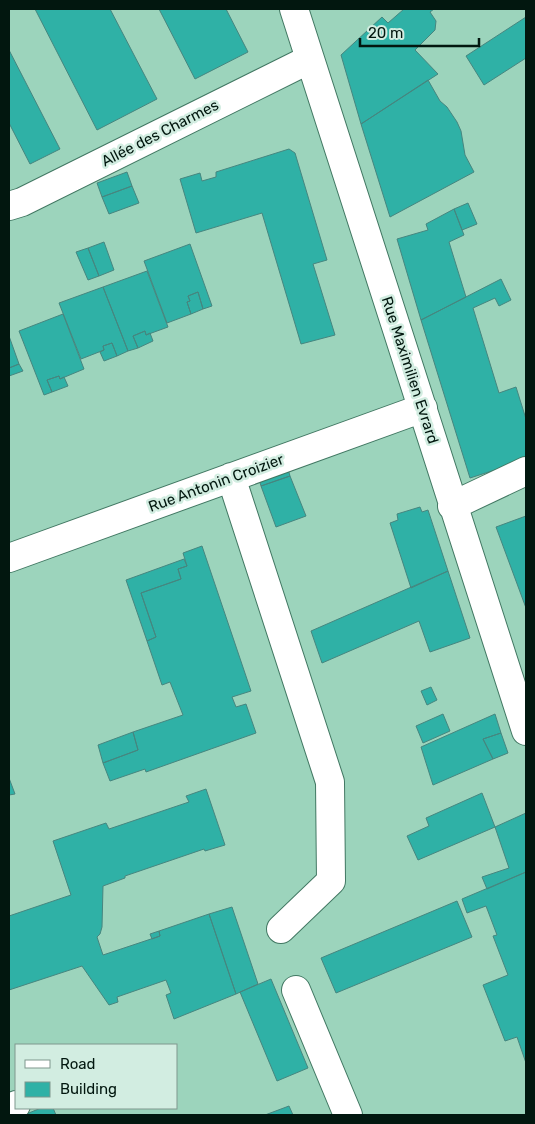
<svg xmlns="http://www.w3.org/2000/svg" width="535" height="1124" viewBox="0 0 535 1124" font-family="Rubik,sans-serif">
<rect width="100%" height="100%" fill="#9cd4bc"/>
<!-- building -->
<path fill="#2fb1a6" stroke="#46867f" d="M35,9H110L157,99L97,130Z
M159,9H226L248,52L195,79Z
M404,9H434L430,12L436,21L435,30L415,50L438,74L361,124L341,55L382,17L388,23Z
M526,17V58L484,85L466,56Z
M9,50L60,149L30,164L9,123Z
M428,80L440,101L447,107L457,122L461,131L465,155L474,172L390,217L361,124Z
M289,149L295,153L327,260L313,264L335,335L301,344L262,213L196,233L180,179L200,173L202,181L216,177V172Z
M127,172L132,186L102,197L97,183Z
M132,186L139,203L109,214L102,197Z
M468,203L477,224L462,230L454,209Z
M454,209L464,235L449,242L466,297L421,320L397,239L428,230L426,224Z
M104,242L114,270L99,276L88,248Z
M190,244L212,306L203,309L198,292L188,296L190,301L187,302L191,314L167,323L144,261Z
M88,248L99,276L88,280L76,252Z
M147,271L168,327L146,335L145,331L133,336L138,348L128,351L103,287Z
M501,279L511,300L499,306L495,298L473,308L499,393L516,387L526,419V460L470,478L421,320Z
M103,287L128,351L117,356L112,343L103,346L104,350L81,359L59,303Z
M198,292L203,309L191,314L187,302L190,301L188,296Z
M63,314L84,369L60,379L59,376L47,380L52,392L44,395L19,331Z
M145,331L146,335L150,333L153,341L138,348L133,336Z
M9,336L19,364L9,368Z
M112,343L117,356L104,361L100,352L104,350L103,346Z
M19,364L23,371L9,376V368Z
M59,376L60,379L64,377L68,386L52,392L47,380Z
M288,469L290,476L261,486L259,479Z
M290,476L306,516L276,527L261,486Z
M420,507L422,512L428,510L448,571L411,588L390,523L398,520L397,514Z
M526,516V608L496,527Z
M202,546L251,691L232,697L236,707L246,704L256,733L146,772L145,769L110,781L103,763L138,750L133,732L183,715L170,682L162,685L147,641L156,637L141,593L181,579L178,569L187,566L183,553Z
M184,559L187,566L178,569L181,579L141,593L156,637L147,641L126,580Z
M448,571L470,638L430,652L419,621L322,663L311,631Z
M431,687L437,700L427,705L421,691Z
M443,714L450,731L423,743L416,726Z
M495,714L501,733L483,739L493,759L433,785L421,747Z
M133,732L138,750L103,763L98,745Z
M501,733L508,753L493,759L483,739Z
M9,778L15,794L9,795Z
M206,789L225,845L205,851L204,849L125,876V878L103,886L102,927L100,934L97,937L103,955L160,936L159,931L209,914L236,994L174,1019L166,995L171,993L166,980L117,997L118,1002L109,1005L82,966L9,990V916L71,895L53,841L106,823L109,829L189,802L186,796Z
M482,793L495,827L418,860L407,836L429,826L426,818Z
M526,813V872L487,889L482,877L509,868L495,827Z
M526,872V1063L517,1037L505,1041L483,985L508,975L493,936L497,935L486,906L467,913L462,899Z
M457,901L472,937L336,993L321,958Z
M232,907L258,984L236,994L209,914Z
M159,931L160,936L152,939L150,934Z
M271,979L308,1068L277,1081L240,992Z
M289,1106L293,1115H265Z
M41,1108H53L56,1115H24Z"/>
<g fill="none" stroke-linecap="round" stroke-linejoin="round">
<!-- minor casing -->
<g stroke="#427863" stroke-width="30">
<path id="minor" d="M294,9C373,249 447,491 526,731
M9,206L22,202L310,59
M231,477L330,782L331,881L281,929
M452,506L526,471
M9,558L423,408
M296,990L348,1115
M9,1108L16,1105"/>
</g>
<!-- minor -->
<use href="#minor" stroke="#fff" stroke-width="28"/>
</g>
<g text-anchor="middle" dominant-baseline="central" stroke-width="5" stroke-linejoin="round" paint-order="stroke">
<!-- street labels -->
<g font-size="15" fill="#02170f" stroke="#d2ede1">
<text transform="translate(160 133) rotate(-27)">Allée des Charmes</text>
<text transform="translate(410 370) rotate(72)">Rue Maximilien Evrard</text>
<text transform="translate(216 483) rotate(-20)">Rue Antonin Croizier</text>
</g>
</g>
<!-- border -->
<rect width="535" height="1124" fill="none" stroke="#02170f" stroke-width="20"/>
<!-- legend -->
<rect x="15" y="1044" width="162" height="65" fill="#d2ede1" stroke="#7f978d"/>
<rect x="25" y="1060" width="25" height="8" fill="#ffffff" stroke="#7f978d"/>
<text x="60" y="1069" font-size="15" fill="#02170f">Road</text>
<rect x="25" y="1082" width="25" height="15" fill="#2fb1a6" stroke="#7f978d"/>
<text x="60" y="1094" font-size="15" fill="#02170f">Building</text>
<!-- scale -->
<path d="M360 38v8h119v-8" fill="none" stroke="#02170f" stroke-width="2.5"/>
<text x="368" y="38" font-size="15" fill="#02170f" stroke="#d2ede1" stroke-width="4" paint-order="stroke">20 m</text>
</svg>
